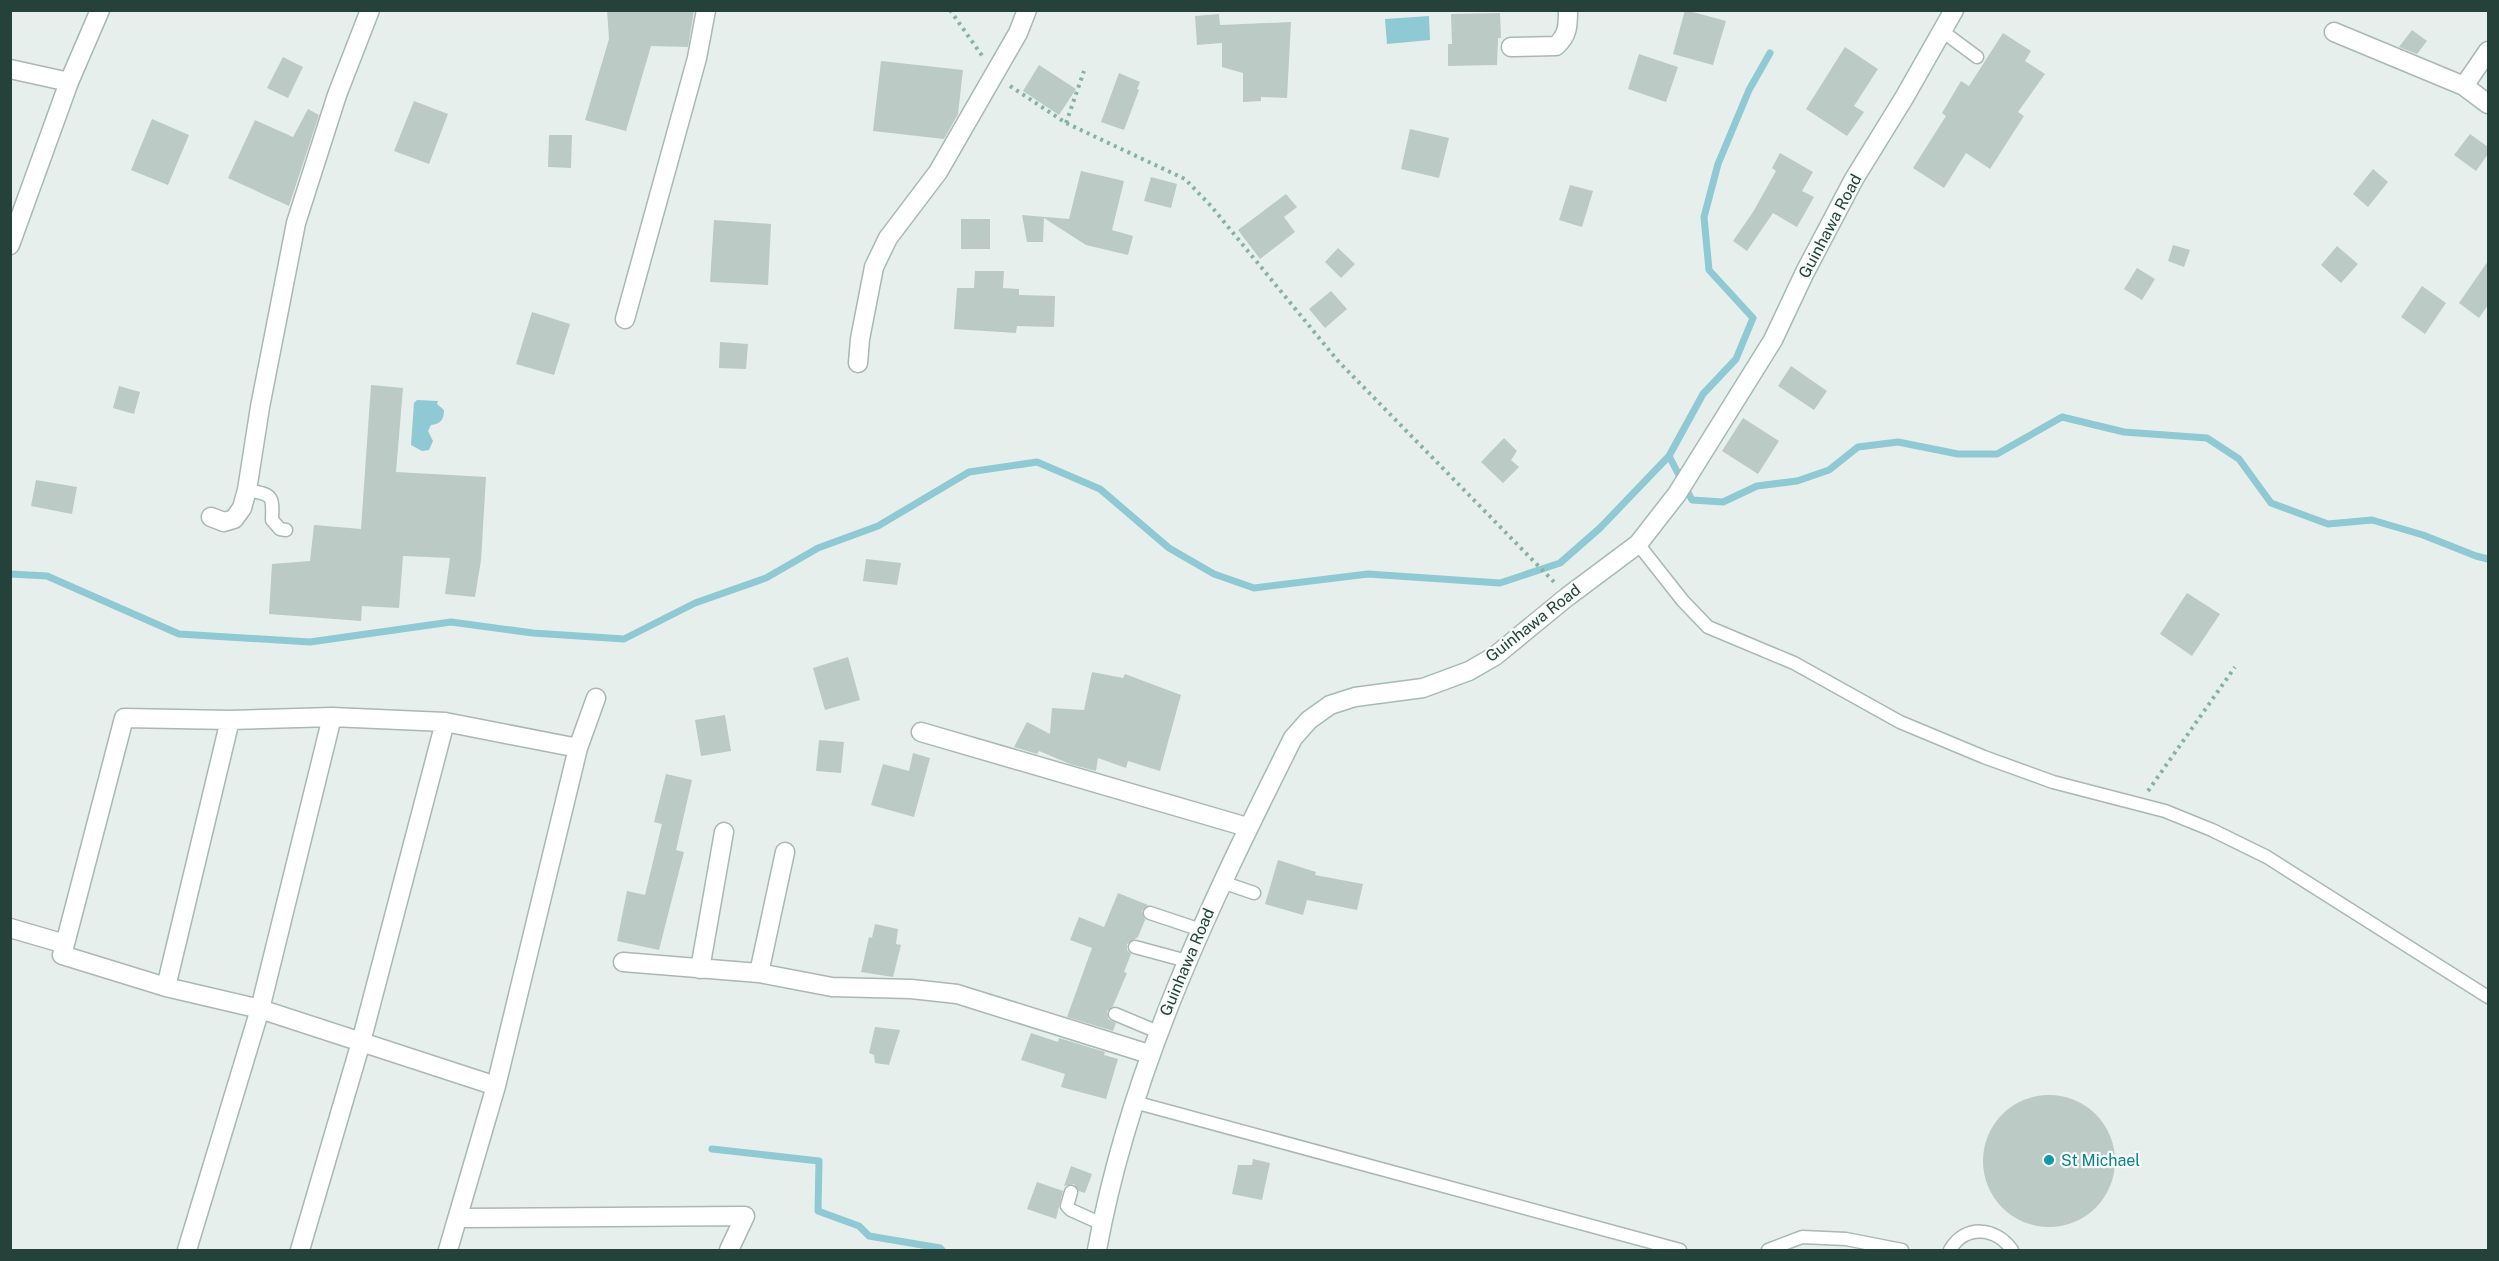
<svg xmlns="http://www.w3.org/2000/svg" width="2499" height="1261" viewBox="0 0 2499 1261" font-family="'Public Sans',sans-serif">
<rect width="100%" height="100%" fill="#e6efeb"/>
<!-- water -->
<path fill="#8ec9d4" d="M1429,16L1430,40L1387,44L1385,19Z
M417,400L438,401L437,404L444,410C444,420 440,424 431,425L428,431L433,441L429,450L422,451L411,445L414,403Z"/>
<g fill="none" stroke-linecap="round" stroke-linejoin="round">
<!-- stream -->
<path stroke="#8ec9d4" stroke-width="7" d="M1770,53L1749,90L1718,164L1704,217L1709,270L1753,318L1736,359L1703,394L1669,456L1692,500L1723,502L1757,486L1797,481L1829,470L1858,447L1898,442L1958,454H1997L2062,417L2124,432L2207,438L2239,459L2271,503L2328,524L2372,520L2423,535L2476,556L2488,559
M10,574L47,576L179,634L310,642L451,622L533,633L624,639L695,603L766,578L818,548L878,526L969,472L1037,462L1100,489L1169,548L1214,574L1254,588L1368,574L1500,583L1560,563L1600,528L1669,456
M712,1149L819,1161L818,1211L859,1226L869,1236L940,1248L942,1250"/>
</g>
<!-- building -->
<path fill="#bbcac4" d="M607,10H694L688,47L651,46L626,131L585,120L609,39Z
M1685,10L1726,21L1713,65L1673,54Z
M1500,13L1501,38H1498L1497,65L1448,66V44H1452L1451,14Z
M1219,14L1220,25L1291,22L1287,98L1261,97V101L1243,102V73L1222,67V43L1197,45L1195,16Z
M2412,30L2427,41L2417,54L2399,47Z
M2003,33L2031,51L2025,61L2045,74L2018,112L2024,116L1990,169L1966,153L1944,188L1913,168L1946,116L1942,113L1961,81L1969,86Z
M1845,47L1878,69L1854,106L1864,112L1847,136L1806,109Z
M1639,54L1678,67L1666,102L1628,89Z
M283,57L303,67L288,98L267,88Z
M881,61L963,70L958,114L944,139L873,131Z
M1039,65L1076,89L1059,115L1023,91Z
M1119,73L1140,82L1137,89L1139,90L1124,130L1101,122Z
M414,101L448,114L429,164L394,151Z
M308,109L319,115L289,206L228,178L255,120L293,137Z
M152,119L189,135L168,185L131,170Z
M1410,129L1449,138L1439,178L1401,169Z
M2470,134L2488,147V154L2476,171L2454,155Z
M549,135H572L571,168L548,167Z
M1780,153L1813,172L1802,191L1814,197L1797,227L1773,213L1747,251L1733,241L1753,212L1776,171L1772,168Z
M2373,169L2388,182L2368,207L2353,194Z
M1081,171L1124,181L1112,230L1133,236L1128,255L1086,245L1044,218L1043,242H1027L1022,215L1069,219Z
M1151,177L1177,184L1171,208L1144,201Z
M1570,185L1593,191L1582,227L1559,220Z
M1286,194L1297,207L1284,217L1295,232L1260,259L1238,230Z
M961,219H990V249H961Z
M714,220L771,224L768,285L710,282Z
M2173,245L2190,250L2184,267L2168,261Z
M2337,246L2358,264L2341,283L2321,265Z
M1338,248L1355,264L1341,278L1325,262Z
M2488,261V305L2479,318L2459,303Z
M2137,268L2155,279L2142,300L2124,289Z
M975,271H1004L1003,288L1019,289V295L1055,296L1054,327L1017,326L1016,333L954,329L957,288H974Z
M2422,286L2446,303L2425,334L2401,317Z
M1331,291L1347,309L1325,328L1309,309Z
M532,312L570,324L554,375L516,364Z
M720,342L748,344L746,369L719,368Z
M1791,366L1827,391L1814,410L1778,386Z
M371,385L403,388L396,472L486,477L481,560L475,597L445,594L450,558L403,556L399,608L362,606L361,621L269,614L272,564L310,561L314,525L361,529Z
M119,386L140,392L134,414L113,408Z
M1743,418L1779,441L1758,474L1722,451Z
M1504,438L1517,451L1511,460L1519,467L1503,483L1481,462Z
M36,480L77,487L72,514L31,506Z
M866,559L901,563L897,585L863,581Z
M2187,593L2220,614L2192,656L2160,634Z
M848,657L860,700L825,710L813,668Z
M1092,672L1123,678L1125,674L1181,695L1160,771L1128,761L1126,768L1098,758L1096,771L1070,764L1039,751L1037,754L1014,747L1027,722L1050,734L1052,708L1084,710Z
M725,715L731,751L701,756L695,720Z
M819,740L844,742L841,773L816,771Z
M913,753L930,758L914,817L871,805L883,764L909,771Z
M666,774L692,780L676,850L684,852L659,950L617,941L627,891L645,895L662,824L654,822Z
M1278,860L1316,872L1315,875L1363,884L1357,910L1307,900L1303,915L1265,904Z
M1118,893L1148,905L1142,911L1145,920L1138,937L1127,944V950L1131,954L1124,972L1127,973L1113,1006L1107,1011L1108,1019L1116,1023L1113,1031L1067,1017L1092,948L1070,940L1079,917L1104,927Z
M875,924L898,929L896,944L901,945L893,977L861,972L869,937L872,938Z
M875,1027L900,1030L889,1065L875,1063L874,1055L869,1053Z
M1031,1033L1058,1042L1059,1038L1105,1052L1104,1055L1118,1059L1106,1099L1061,1087L1065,1074L1021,1060Z
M1983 1161a66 66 0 1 1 132 0a66 66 0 1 1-132 0Z
M1253,1159L1270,1163L1262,1200L1232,1194L1238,1165H1252Z
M1071,1166L1092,1174L1085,1193L1079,1191L1074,1184L1064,1186Z
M1037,1182L1063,1191L1056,1219L1027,1209Z"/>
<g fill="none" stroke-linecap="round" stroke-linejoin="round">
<!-- lane casing -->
<g stroke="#a8b8b2" stroke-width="15">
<path id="lane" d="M1942,31L1977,57
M247,490C273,495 273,495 272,520L280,529L286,530
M1638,544L1683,601L1708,627L1794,663L1900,722L1984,757L2053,782L2165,811L2212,830L2267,857L2488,997
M1222,882L1254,893
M1150,913L1201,930
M1135,947L1187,961
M1115,1014L1158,1032
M1134,1102L1680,1250
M1071,1192L1067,1206L1071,1210L1102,1224
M1768,1250L1802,1237L1846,1239L1902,1250
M1950,1250C1965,1224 1996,1227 2012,1250"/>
</g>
<!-- street casing -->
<g stroke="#a8b8b2" stroke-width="21">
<path id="street" d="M2334,32L2464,86
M1511,47L1556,46C1568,35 1568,26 1568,10
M2488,51L2464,86L2488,104
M10,69L69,82L100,10
M10,245L69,82
M625,319L697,58L706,10
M858,363L860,339L874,267L888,238L938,172L1018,33L1027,10
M211,517L224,522L234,519L242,508L247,490L260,407L296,223L337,95L370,10
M921,732L1247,827
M10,928L65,944
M623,962L759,973L832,987L911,989L957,994L1149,1054
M700,969L724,832
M759,973L785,852
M166,987L230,720
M496,1086L260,1009L166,987L62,955L65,944L124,718L230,720L332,717L445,722L578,748
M458,1218L745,1216L729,1250
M187,1250L260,1009L332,717
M300,1250L361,1042L445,722
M448,1250L496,1086L578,748L596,698"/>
</g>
<!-- secondary casing -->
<g stroke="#a4bbb3" stroke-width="21">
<path id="secondary" d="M1097,1250C1130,1068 1211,902 1293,738L1309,720L1330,705L1355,697L1423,688L1469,671L1495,656L1567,597L1638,544L1677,494L1773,340L1805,272L1854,179L1904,98L1954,10"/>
</g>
<!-- path -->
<path stroke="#86b3a5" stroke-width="4" stroke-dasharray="3 4.5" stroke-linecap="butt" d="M950,10L983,57
M1010,86L1066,123L1185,179L1211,206L1338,361L1556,584
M1066,123L1084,71
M2148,791L2235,667"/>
<!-- lane -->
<use href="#lane" stroke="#fff" stroke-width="12"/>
<!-- street -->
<use href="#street" stroke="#fff" stroke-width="18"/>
<!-- secondary -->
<use href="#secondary" stroke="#fff" stroke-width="18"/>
</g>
<!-- markers -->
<circle fill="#0f9aa8" stroke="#f7fbf9" stroke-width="2" cx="2049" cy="1160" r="6"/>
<g text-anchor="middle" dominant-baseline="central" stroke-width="4.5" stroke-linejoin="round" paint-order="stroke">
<!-- street labels -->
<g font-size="16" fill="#24423a" stroke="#f7fbf9">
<text transform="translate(1830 226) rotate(-62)">Guinhawa Road</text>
<text transform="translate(1533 623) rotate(-38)">Guinhawa Road</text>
<text transform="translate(1187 962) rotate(-67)">Guinhawa Road</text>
</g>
<!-- culture labels -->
<g font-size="16" fill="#0d838f" stroke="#f7fbf9" text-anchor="start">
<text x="2061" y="1160">St Michael</text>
</g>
</g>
<!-- border -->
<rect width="2499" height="1261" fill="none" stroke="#24423a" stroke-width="24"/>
</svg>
